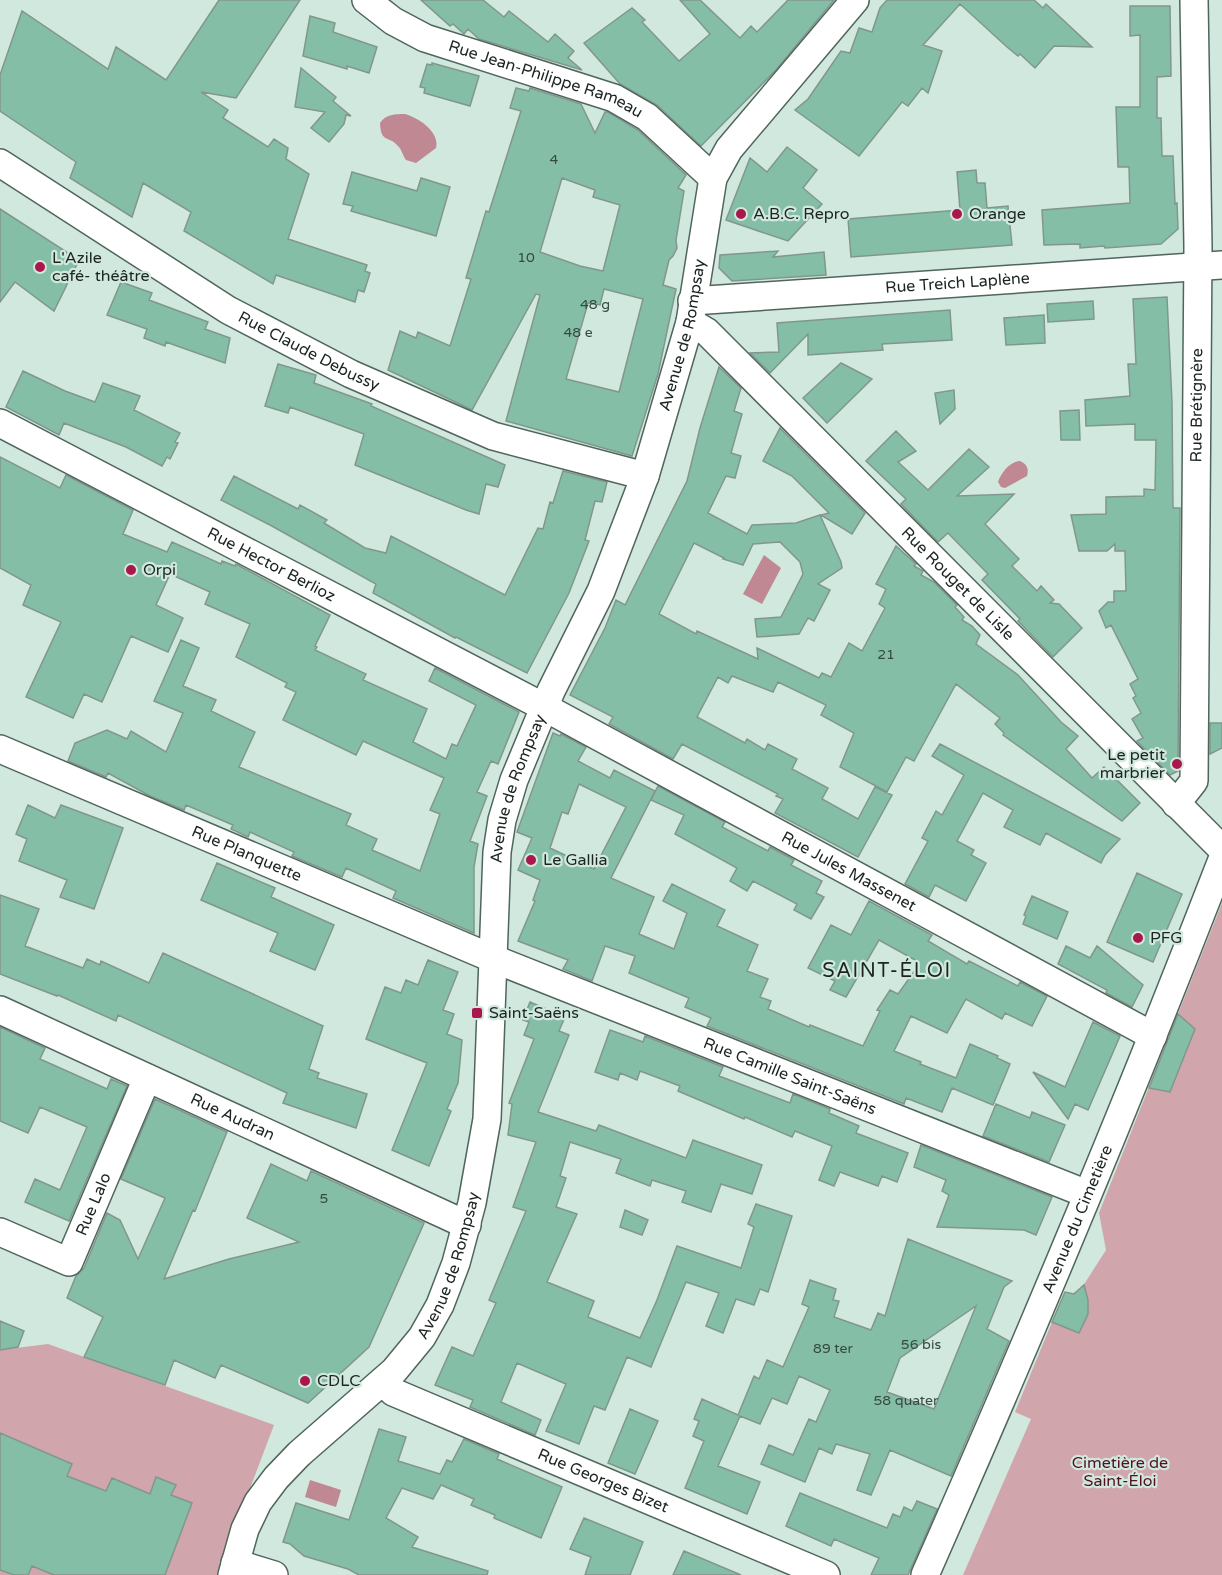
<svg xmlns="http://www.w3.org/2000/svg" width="1222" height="1575" viewBox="0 0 1222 1575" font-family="'Varela Round',sans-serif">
<rect width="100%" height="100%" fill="#d0e8dd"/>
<!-- green -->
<path fill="#d0a5ac" d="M1222,903V1575H963L1031,1419L1015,1412L1059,1305L1065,1292L1072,1294L1083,1286L1106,1250L1099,1213Z
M48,1344L274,1425L217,1575H0V1350Z"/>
<!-- water -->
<path fill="#bf8892" d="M405,114C419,118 440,132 436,148L416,163L406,160C403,156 402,150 398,146C389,135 381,144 380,123C386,114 395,114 405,114Z
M1020,461C1027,464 1029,469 1027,476L1005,488L1001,487L998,482C1001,473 1010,461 1020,461Z
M764,555L781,568L762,604L743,594Z
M310,1480L341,1490L336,1507L305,1497Z"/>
<!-- building -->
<path fill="#85bea6" stroke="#81978d" stroke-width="1.5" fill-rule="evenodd" d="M219,0H300L236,98L201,92L228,110L223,118L268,147L274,139L288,148L286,159L309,174L288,239L367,265L365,271L370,273L364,292L358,290L355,302L276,275L273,284L184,231L191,212L143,183L132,217L70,178L76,162L0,111V75L22,11L108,69L116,47L166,80Z
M421,0H483L504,17L509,11L548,42L555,34L574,51L568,58L582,70L479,39L468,29L464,34L453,24L450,26Z
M680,0H700L740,38L751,26L757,32L788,0H834L775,71L701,146L657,105L620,84L584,43L632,8L645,20L642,22L679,61L710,34Z
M887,0H1034L1043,8L1046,4L1092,47L1054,46L1035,68L1020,54L1018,56L1007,47L960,4L923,45L942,51L928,93L922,88L908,106L902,102L859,156L795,110L808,99L841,51L850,53L859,28L872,32L880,8Z
M1130,6H1170L1171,76L1157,77V118H1161L1162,156H1173L1175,204L1177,203L1178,229L1161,244L1105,248L1104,246L1080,248V244L1044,245L1042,210L1130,203L1129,167H1118L1116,107H1140V35L1130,36Z
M310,16L335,23L333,32L377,47L369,73L347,66V69L303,56Z
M432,63L479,76L470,106L424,93L425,88L420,87L427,64L432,65Z
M301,68L336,97L333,101L351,116L346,115L344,124L329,142L311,128L325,112L295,107Z
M516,88L529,91L530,88L581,104L595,133L605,112H608L638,130L686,175L678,188L684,191L676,240L677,248L673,256L669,260L663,285L676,289L658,374L632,456L506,421L540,295L536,294L472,410L388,370L400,331L416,338L418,332L450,346L471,279L466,278L486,211L489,212L521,111L510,108ZM562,178L595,190L593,197L620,205L603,271L580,266L540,252ZM604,289L643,299L619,392L566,379L588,303L600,305Z
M787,147L817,170L803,188L822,204L788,241L726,220L750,158L767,172Z
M976,170L977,183H985L987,208L1008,206L1012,245L851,257L848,219L960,210L957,172Z
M352,172L417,191L421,178L450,187L436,236L351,211L353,206L343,204Z
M0,209L79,260L54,311L15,282L0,302Z
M778,251L773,257L824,252L826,275L732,281L719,268L720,255Z
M121,282L152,293L149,300L208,322L205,329L230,338L225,363L166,342L165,346L144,338L147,329L107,315Z
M1167,297L1172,402L1173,508H1180L1178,771L1170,775L1137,741L1143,738L1132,719L1141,713L1133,698L1136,696L1130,684L1138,679L1111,625L1106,628L1099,611L1108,602H1114V591H1126L1125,551H1115V544L1107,551H1079L1071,515L1106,514V497L1144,496V489L1155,490L1156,440H1135V424L1086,426L1085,400L1130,396L1128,364H1136L1133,299Z
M1093,301L1094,319L1048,322L1047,304Z
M950,310L952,340L882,344L883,350L808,355V334L770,373L750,353L779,352L777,323Z
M1044,315L1045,343L1006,345L1004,318Z
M841,363L872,379L827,423L803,398Z
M278,364L316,375L314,383L372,404L371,406L505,465L498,487L486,484L479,514L466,510L355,465L364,434L290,407L288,413L265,406Z
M719,367L741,388L734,411L742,414L731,453L741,456L735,478L726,476L708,513L747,534L752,525L796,523L820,515L841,562L842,568L818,584L830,590L814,621L808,618L799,634L757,637L755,619L781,617L803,574L800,562L780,542L753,544L743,565L723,559L724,558L694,543L659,614L696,634L697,631L758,659L757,648L819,678L822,673L831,677L849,643L862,651L885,608L879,604L886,589L876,584L896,546L916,564L914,566L923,571L921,575L934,582L957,605L955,607L964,617L962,620L972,626L980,635L976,644L1018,675L1061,722L1078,736L1066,749L1092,778L1104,767L1140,803L1122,821L1003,735L1004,733L995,724L1000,718L956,684L914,761L906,757L887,792L840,767L854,733L821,715L826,705L778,682L773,692L732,676L728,683L718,677L697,717L745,743L747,739L765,750L768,744L797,759L792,769L828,788L822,799L858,819L875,787L892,795L858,857L775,813L783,799L776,796L778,794L682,744L673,759L609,724L613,717L570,695L605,628L616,600L625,605L687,481L700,428Z
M23,371L65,391L95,402L103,383L140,396L134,410L180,433L175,442L178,443L170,459L167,457L162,466L126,447L64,423L59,435L6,407Z
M954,390L955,409L940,424L935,393Z
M1079,410L1080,440H1061L1060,411Z
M780,428L865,513L852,534L821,515L829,513L792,476L763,461Z
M896,431L916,451L898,462L928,490L969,449L989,467L957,496L1014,494L985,524L1019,559L1012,566L1037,591L1041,586L1054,600L1050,603L1059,604L1082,628L1053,657L1018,621L1020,619L982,580L988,574L948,533L938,542L901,504L906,499L866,461Z
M0,457L60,488L66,475L133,510L123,534L167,552L172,542L221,564L222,561L235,566L236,564L330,615L315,646L317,647L315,650L366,674L363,680L427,709L413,742L446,759L452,744L457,746L476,705L429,681L435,668L519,712L498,764L491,761L477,792L487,796L470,841L478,844L474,867V933L393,898L396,891L346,868L342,877L292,856L294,852L250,832L248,837L231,829L233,825L186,805L184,810L150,796L108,773L106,777L68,761L75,743L107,730L127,739L131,731L166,752L183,713L154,701L181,640L199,648L183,686L216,700L211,711L255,732L239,767L351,814L346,825L377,839L372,850L420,871L440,814L430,810L444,778L363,741L356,755L283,720L296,692L285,687L287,683L236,657L250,624L205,604L210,592L170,574L156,605L183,618L168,652L131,636L102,702L84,694L73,718L26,697L61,622L23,605L31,585L0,568Z
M563,471L607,482L602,502L595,501L585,540L589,541L569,593L527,673L456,637L455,638L373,593L376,584L270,525L221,500L234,476L298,509L300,505L327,520L324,523L365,548L386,553L391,536L505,595L538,528L543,529L550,502L553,503Z
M1210,723H1222V748L1210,754Z
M553,733L560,736L561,734L586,747L578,761L610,778L614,770L655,791L611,878L654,897L639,934L674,949L687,913L663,901L672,884L725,910L717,926L758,945L747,971L768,979L760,997L771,1001L768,1009L809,1027L810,1025L863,1046L880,1011L877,1010L890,990L898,994L918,966L915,965L917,961L879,940L846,997L830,990L835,981L808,968L831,925L851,935L869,901L932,935L928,941L967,964L969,961L1018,986L1020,982L1047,996L1032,1026L1005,1013L1002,1019L966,999L947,1033L911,1016L894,1051L921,1062L920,1064L956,1078L970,1044L998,1056L997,1058L1010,1064L993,1105L952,1088L942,1112L906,1098L904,1104L707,1026L711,1018L685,1007L689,998L629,973L635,956L605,946L592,981L563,969L568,960L518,941L535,901L533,900L540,880L518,870L532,838L517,832ZM579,784L626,807L594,869L550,848L562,812L568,814Z
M940,744L1120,839L1105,855L1101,863L1046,833L1040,845L1004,827L1013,810L983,793L957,841L974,850L971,855L986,863L966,901L935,885L929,897L905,884L928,841L922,838L936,811L942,815L964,775L932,756Z
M658,786L725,822L722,827L768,851L770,847L794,860L791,865L822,881L816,893L824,897L811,919L794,910L797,904L753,881L747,891L730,881L737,868L675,834L684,815L651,800Z
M28,805L55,818L61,805L123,828L94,909L60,897L67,880L19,861L27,839L16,834Z
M217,863L275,888L271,897L334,925L315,970L270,951L278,933L201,900Z
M1137,873L1182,894L1153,962L1107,942Z
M0,895L39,909L25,946L83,968L87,959L100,965L101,961L149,983L163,953L323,1026L309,1069L319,1073L317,1078L367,1094L356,1128L283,1103L287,1093L118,1015L116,1021L58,995L57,996L0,974Z
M1032,896L1068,912L1057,939L1023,924L1026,916L1024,915Z
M1066,946L1090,958L1097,946L1143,985L1132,1007L1106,993L1107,990L1058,964Z
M428,960L458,972L443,1010L454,1014L447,1034L462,1040L458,1083L447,1109L451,1111L429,1166L392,1150L427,1063L366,1039L385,987L401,993L406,980L418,985Z
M530,1002L565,1017L559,1031L569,1035L538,1112L596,1131L599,1125L686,1158L693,1140L762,1165L752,1194L721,1184L711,1212L682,1202L686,1191L652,1180L650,1186L616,1173L621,1159L570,1142L560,1176L566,1178L556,1207L577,1214L547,1282L594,1301L588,1317L640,1338L657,1300L677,1246L741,1268L754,1227L748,1224L756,1204L792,1216L768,1292L760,1289L754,1305L736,1299L723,1333L706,1326L719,1293L686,1282L651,1367L627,1357L605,1410L594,1406L579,1444L546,1431L566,1384L517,1363L501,1402L541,1420L535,1435L470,1407L473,1400L435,1385L452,1347L473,1356L496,1303L489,1300L526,1211L513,1207L536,1142L508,1135L512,1104L509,1103L534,1039L524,1035L529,1022L523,1020Z
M1178,1014L1195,1029L1170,1092L1149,1088Z
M1093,1022L1120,1036L1088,1110L1075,1104L1068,1119L1033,1072L1065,1087Z
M0,1027L45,1048L40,1059L107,1089L111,1079L127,1086L69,1221L25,1202L35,1179L60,1190L87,1127L40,1107L28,1133L0,1121Z
M610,1030L643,1042L645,1036L723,1067L719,1076L790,1103L793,1094L830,1109L829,1113L859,1126L856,1133L908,1153L897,1182L882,1176L878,1186L840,1172L834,1186L819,1180L832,1146L795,1131L792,1137L745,1117L744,1119L678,1091L680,1086L640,1071L637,1080L620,1073L618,1080L595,1072Z
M155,1099L227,1132L195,1211L193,1210L164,1279L229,1259L299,1242L247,1218L271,1164L307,1181L311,1171L424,1223L369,1347L308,1403L221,1365L215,1378L174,1360L165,1385L84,1357L103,1317L67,1298L76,1276L84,1268L107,1213L120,1220L138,1259L165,1198L121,1179Z
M996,1104L1030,1118L1032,1112L1065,1125L1049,1162L983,1136Z
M921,1145L1052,1197L1036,1235L1024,1230L937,1227L949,1195L942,1191L946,1180L914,1167Z
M625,1210L648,1220L642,1235L620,1227Z
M908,1239L1012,1281L1004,1287L987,1329L1009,1341L951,1476L890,1450L871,1495L857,1490L870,1454L836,1444L832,1454L819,1448L805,1482L761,1464L769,1445L793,1455L809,1419L816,1422L830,1390L799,1376L787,1404L772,1398L760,1424L740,1416L718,1466L760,1482L747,1514L685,1488L704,1441L693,1436L699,1421L694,1419L702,1399L738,1415L754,1376L759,1379L767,1360L783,1367L809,1307L802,1304L810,1280L836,1289L833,1300L839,1301L834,1317L871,1330L878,1313L885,1316ZM976,1306L934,1409L887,1392L900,1358Z
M1084,1285L1088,1300V1314L1079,1333L1052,1322L1065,1292L1074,1294Z
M0,1321L24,1331L18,1347L0,1350Z
M630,1409L658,1421L635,1474L608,1463Z
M379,1429L406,1437L398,1461L440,1474L447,1460L452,1462L464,1439L499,1454L497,1459L562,1487L541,1538L494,1518L495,1515L471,1505L474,1499L441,1485L433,1499L402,1488L386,1518L418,1537L412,1547L488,1571L487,1575H359L348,1569L304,1556L290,1544L283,1542L296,1503L349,1520Z
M0,1433L72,1464L67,1476L106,1491L112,1478L150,1494L156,1477L176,1485L171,1495L192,1503L165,1575H54L32,1566L28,1575H14L0,1570Z
M800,1493L887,1528L893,1514L900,1517L904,1507L912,1511L917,1501L937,1509L908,1575H871L879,1558L834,1539L831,1546L786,1526Z
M584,1518L643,1542L630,1575H585L591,1557L570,1549Z
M684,1551L741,1575H673Z"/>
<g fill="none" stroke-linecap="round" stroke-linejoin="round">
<!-- minor casing -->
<g stroke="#50655c" stroke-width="30">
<g id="minor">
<path id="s1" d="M366,0L393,21L425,38L614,98L647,117L713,178"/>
<path id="s2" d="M0,163L228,310L351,374L493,436L645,476"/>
<path id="s3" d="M692,301L1222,265"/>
<path id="s4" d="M690,322L707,332L1222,849"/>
<path id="s5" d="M0,423L544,707L1153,1036"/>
<path id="s6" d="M0,749L494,959L1087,1194"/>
<path id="s7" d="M1176,804L1194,781L1198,247L1194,0"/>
<path id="s8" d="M0,1010L467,1225"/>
<path id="s9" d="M0,1232L69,1262L147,1078"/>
<path id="s10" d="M383,1381L393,1392L826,1575"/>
<path d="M235,1563L274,1575"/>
<path id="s11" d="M232,1575L245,1529L258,1502L276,1478L299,1454L394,1371L422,1337L440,1305L456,1263L472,1203L487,1119L497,852L502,820L514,780L551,691L601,591L645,476L690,322L713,178L729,149L855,0"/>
<path id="s12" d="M925,1575C1029,1339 1129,1100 1222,860"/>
</g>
</g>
<!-- minor -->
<use href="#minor" stroke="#fff" stroke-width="27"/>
</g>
<!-- markers -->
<g fill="#aa174d" stroke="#d0e8dd" stroke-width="2">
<circle cx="741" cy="214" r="6"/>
<circle cx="957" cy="214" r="6"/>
<circle cx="40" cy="267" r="6"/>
<circle cx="131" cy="570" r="6"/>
<circle cx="1177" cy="764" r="6"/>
<circle cx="531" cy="860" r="6"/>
<circle cx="1138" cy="938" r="6"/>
<rect x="471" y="1007" width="12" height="12" rx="3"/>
<circle cx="305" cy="1381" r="6"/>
</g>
<g text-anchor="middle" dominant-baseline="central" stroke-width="4.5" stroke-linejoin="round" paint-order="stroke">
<!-- number labels -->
<g font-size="14" fill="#364a42">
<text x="554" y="159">4</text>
<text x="526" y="257">10</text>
<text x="595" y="304">48 g</text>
<text x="578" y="332">48 e</text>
<text x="886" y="654">21</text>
<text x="324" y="1198">5</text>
<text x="921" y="1344">56 bis</text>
<text x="833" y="1348">89 ter</text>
<text x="906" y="1400">58 quater</text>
</g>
<!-- street labels -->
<g font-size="16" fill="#1b2420" stroke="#d0e8dd">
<text stroke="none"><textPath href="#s1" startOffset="198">Rue Jean-Philippe Rameau</textPath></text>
<text stroke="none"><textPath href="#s3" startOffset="266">Rue Treich Laplène</textPath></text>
<text stroke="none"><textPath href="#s11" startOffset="1359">Avenue de Rompsay</textPath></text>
<text stroke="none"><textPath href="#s2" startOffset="362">Rue Claude Debussy</textPath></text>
<text stroke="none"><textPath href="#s7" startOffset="405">Rue Brétignère</textPath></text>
<text stroke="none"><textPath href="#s5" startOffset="306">Rue Hector Berlioz</textPath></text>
<text stroke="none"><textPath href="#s4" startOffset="375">Rue Rouget de Lisle</textPath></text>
<text stroke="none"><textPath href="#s11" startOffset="874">Avenue de Rompsay</textPath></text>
<text stroke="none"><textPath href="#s6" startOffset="268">Rue Planquette</textPath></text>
<text stroke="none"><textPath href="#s5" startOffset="960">Rue Jules Massenet</textPath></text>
<text stroke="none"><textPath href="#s6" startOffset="855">Rue Camille Saint-Saëns</textPath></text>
<text stroke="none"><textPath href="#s8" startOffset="256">Rue Audran</textPath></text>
<text stroke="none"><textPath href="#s9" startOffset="138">Rue Lalo</textPath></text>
<text stroke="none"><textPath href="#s12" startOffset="387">Avenue du Cimetière</textPath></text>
<text stroke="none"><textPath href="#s11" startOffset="388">Avenue de Rompsay</textPath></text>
<text stroke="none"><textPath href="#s10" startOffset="243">Rue Georges Bizet</textPath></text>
</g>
<!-- poi labels -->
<g font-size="16" fill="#1b2420" stroke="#d0e8dd" text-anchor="start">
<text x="753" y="214">A.B.C. Repro</text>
<text x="969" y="214">Orange</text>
<text x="52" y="258">L'Azile<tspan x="52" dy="18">café- théâtre</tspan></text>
<text x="143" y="570">Orpi</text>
<text x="1165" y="755" text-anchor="end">Le petit<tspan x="1165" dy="18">marbrier</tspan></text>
<text x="543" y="860">Le Gallia</text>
<text x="1150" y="938">PFG</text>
<text x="489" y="1013">Saint-Saëns</text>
<text x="317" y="1381">CDLC</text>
</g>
<!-- park labels -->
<g font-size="16" fill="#531025" stroke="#d0e8dd">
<text x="1120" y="1463">Cimetière de<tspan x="1120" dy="18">Saint-Éloi</tspan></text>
</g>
<!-- quarter labels -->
<g font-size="20" letter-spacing="1.5" fill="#1b2420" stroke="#d0e8dd">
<text x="887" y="971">SAINT-ÉLOI</text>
</g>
</g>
</svg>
